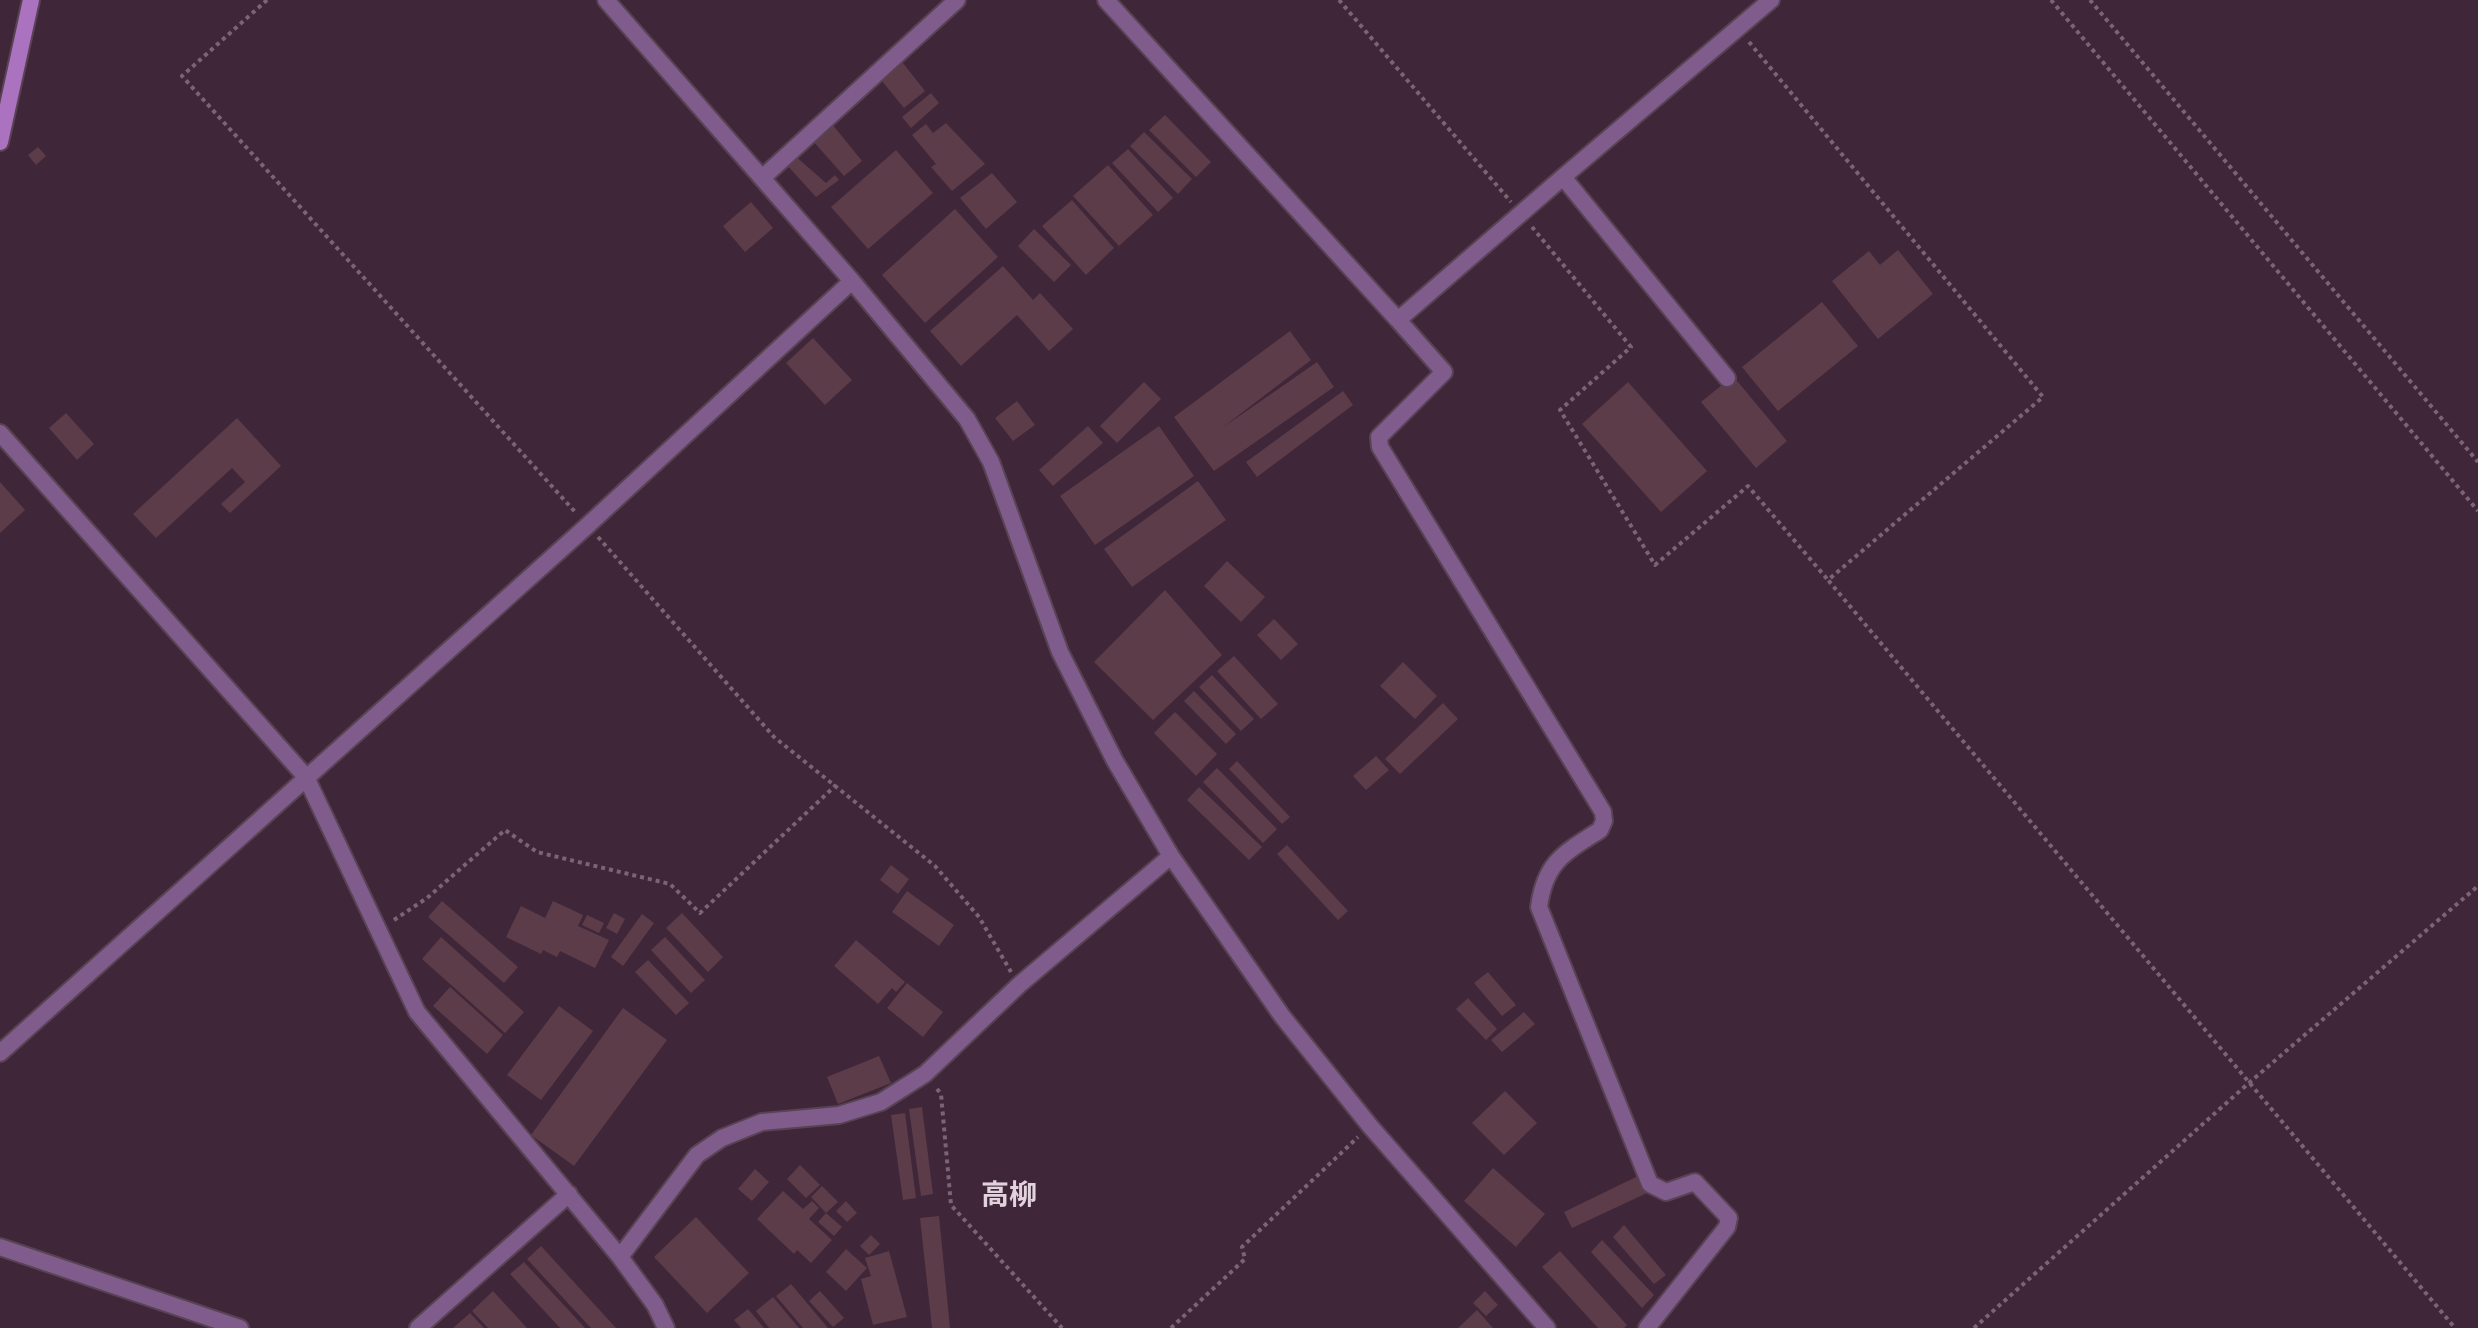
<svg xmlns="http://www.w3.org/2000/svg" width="2478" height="1328" viewBox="0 0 2478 1328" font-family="Merriweather,'Noto Sans JP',serif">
<rect width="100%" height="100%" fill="#3f2639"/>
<!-- building -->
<path fill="#5c3c49" d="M899,58L925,91L904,108L877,75Z
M931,93L939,103L911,128L902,117Z
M1165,115L1211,162L1196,177L1149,130Z
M946,123L985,164L952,191L931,167L936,164L912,135L926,124L933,133Z
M832,124L862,161L844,176L813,141Z
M1144,132L1192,179L1178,194L1130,146Z
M38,147L46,156L36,165L28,155Z
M1128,149L1173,198L1158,212L1112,163Z
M896,150L933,193L868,249L831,207Z
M793,154L826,183L835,175L839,180L816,197L784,162Z
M1108,165L1153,215L1119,246L1073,196Z
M992,173L1017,202L986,229L960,198Z
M1072,200L1114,248L1086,275L1042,226Z
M751,202L773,228L745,252L723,226Z
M955,209L998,257L925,323L882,275Z
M1034,229L1071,265L1054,282L1018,246Z
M1898,250L1933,294L1878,339L1832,281L1869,251L1880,265Z
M1003,266L1033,300L1040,293L1073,329L1049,351L1017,315L961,366L930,331Z
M1822,302L1858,346L1778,411L1742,367Z
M1290,331L1311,360L1222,428L1317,362L1334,387L1214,471L1174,417Z
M813,338L852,380L825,405L786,363Z
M1733,376L1787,441L1756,468L1701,402Z
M1144,382L1161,399L1117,443L1100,426Z
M1628,382L1707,471L1661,512L1582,424Z
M1343,391L1353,405L1257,477L1246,462Z
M1017,401L1035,425L1013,441L995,418Z
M66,413L94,444L77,460L49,428Z
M237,418L281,466L230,513L221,504L245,482L232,468L156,538L133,514Z
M1088,426L1103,443L1053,486L1039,470Z
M1159,426L1194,476L1095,545L1060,496Z
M1198,481L1226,520L1132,587L1104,549Z
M0,482L25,510L0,533Z
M1227,561L1265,597L1241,622L1204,586Z
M1165,590L1222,655L1153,720L1094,662Z
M1274,619L1298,644L1281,660L1257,635Z
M1234,656L1278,704L1261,719L1217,671Z
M1403,662L1437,696L1415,719L1380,686Z
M1212,675L1254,719L1241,731L1199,687Z
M1194,691L1236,734L1226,744L1184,701Z
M1443,703L1458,719L1400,774L1385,759Z
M1175,712L1217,754L1196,776L1154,733Z
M1376,756L1389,770L1366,790L1353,776Z
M1237,761L1290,817L1282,824L1229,769Z
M1217,768L1277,829L1263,843L1203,782Z
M1199,787L1262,847L1249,860L1187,800Z
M1287,845L1348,911L1338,920L1277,854Z
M891,865L909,879L898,894L880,880Z
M907,891L954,925L939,946L892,912Z
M442,901L518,967L504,983L428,917Z
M553,901L583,915L578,926L609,940L595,968L560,951L557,957L543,950L541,954L506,937L521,906L545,918Z
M614,913L625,919L617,934L606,928Z
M682,913L723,957L708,972L666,928Z
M642,914L654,923L623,966L611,957Z
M587,915L604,923L599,933L582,925Z
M441,937L524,1012L505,1033L422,959Z
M665,937L705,980L691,993L651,950Z
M856,940L905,982L896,992L892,988L878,1004L834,966Z
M648,960L689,1003L676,1015L635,972Z
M1488,972L1516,1005L1502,1016L1474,983Z
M907,983L943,1012L923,1037L887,1008Z
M450,987L503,1035L487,1054L433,1006Z
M1468,998L1497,1029L1486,1040L1456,1009Z
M559,1006L593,1031L541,1100L507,1075Z
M623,1008L667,1040L574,1166L531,1135Z
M1524,1012L1535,1024L1502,1052L1491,1040Z
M879,1056L891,1083L838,1104L827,1077Z
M1505,1091L1537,1123L1504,1155L1472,1123Z
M922,1107L933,1194L921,1196L909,1109Z
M905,1113L916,1198L903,1200L891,1115Z
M800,1165L820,1185L806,1198L787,1179Z
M1493,1168L1545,1214L1516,1247L1464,1201Z
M755,1169L769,1182L752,1201L738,1189Z
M1638,1176L1647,1193L1572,1228L1564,1212Z
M822,1186L838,1202L826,1213L811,1197Z
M783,1191L803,1209L812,1201L819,1208L809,1219L832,1240L811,1263L797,1250L794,1254L757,1219Z
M846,1201L857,1213L847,1222L836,1211Z
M826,1213L842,1227L834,1236L818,1222Z
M939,1216L950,1328H932L920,1218Z
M696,1217L749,1273L707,1313L654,1257Z
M1624,1225L1666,1275L1654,1284L1613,1237Z
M871,1235L880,1244L869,1255L860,1246Z
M1602,1240L1654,1295L1642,1308L1591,1252Z
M541,1246L616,1328H591L527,1259Z
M846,1249L867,1268L846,1291L826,1272Z
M889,1251L907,1317L873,1325L861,1279L871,1276L865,1258Z
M1560,1251L1627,1325L1624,1328H1598L1542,1267Z
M524,1262L585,1328H560L510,1274Z
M791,1284L828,1328H803L776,1296Z
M493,1291L527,1328H488L472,1311Z
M820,1291L844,1318L833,1327L809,1301Z
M1485,1291L1498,1305L1486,1316L1473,1303Z
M773,1297L799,1328H769L756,1311Z
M748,1309L764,1328H741L734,1320Z
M1477,1310L1493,1328H1458Z
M470,1313L484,1328H453Z"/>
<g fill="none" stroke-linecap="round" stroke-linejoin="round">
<!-- street casing -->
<g stroke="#594253" stroke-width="20">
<path id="street" d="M606,0L852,281L967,419L991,462L1060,652L1115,761L1171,856L1282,1016L1370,1126L1547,1328
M1106,0L1398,320
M1563,177L1398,320L1444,372L1379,437L1380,447L1603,812L1604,821L1600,830C1564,853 1545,862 1539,907L1650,1184L1666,1192L1695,1182L1729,1218L1727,1227L1647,1328
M762,178L957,0
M1727,378L1563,177L1771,0
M0,433L306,777L417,1012L620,1257
M0,1053L587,526L852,281
M0,1247L240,1328
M418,1328L569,1194
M666,1328L655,1305L620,1257L697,1155L722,1138L762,1122L839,1115L881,1102L925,1074L1019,985L1171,856"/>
</g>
<!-- secondary casing -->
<g stroke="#594253" stroke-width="20">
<path id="secondary" d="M0,142L31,0"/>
</g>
<!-- path -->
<path stroke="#7b6575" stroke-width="4" stroke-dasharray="4 4" stroke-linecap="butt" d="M267,0L182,76L576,513
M1339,0L1511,202
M2051,0L2478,511
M2090,0L2478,462
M1749,42L2043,397L1828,580L2455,1328
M1532,227L1631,347L1560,410L1655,565L1748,486L1828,580
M598,537L774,737L935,866L979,917L1011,972
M394,920L427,898L505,830L537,852L670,884L700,913L836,785
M937,1089L941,1094L951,1205L1062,1328
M1171,1328L1245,1259L1242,1247L1358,1137
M1974,1328L2250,1082L2478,886"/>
<!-- street -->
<use href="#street" stroke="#7f5c8b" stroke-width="16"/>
<!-- secondary -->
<use href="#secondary" stroke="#ab72bf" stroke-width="16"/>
</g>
<g text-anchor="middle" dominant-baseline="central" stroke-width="6" stroke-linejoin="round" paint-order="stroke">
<!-- quarter labels -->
<g font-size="28" font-weight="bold" fill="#e2d2de" stroke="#3f2639">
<text x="1009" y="1194">高柳</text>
</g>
</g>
</svg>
